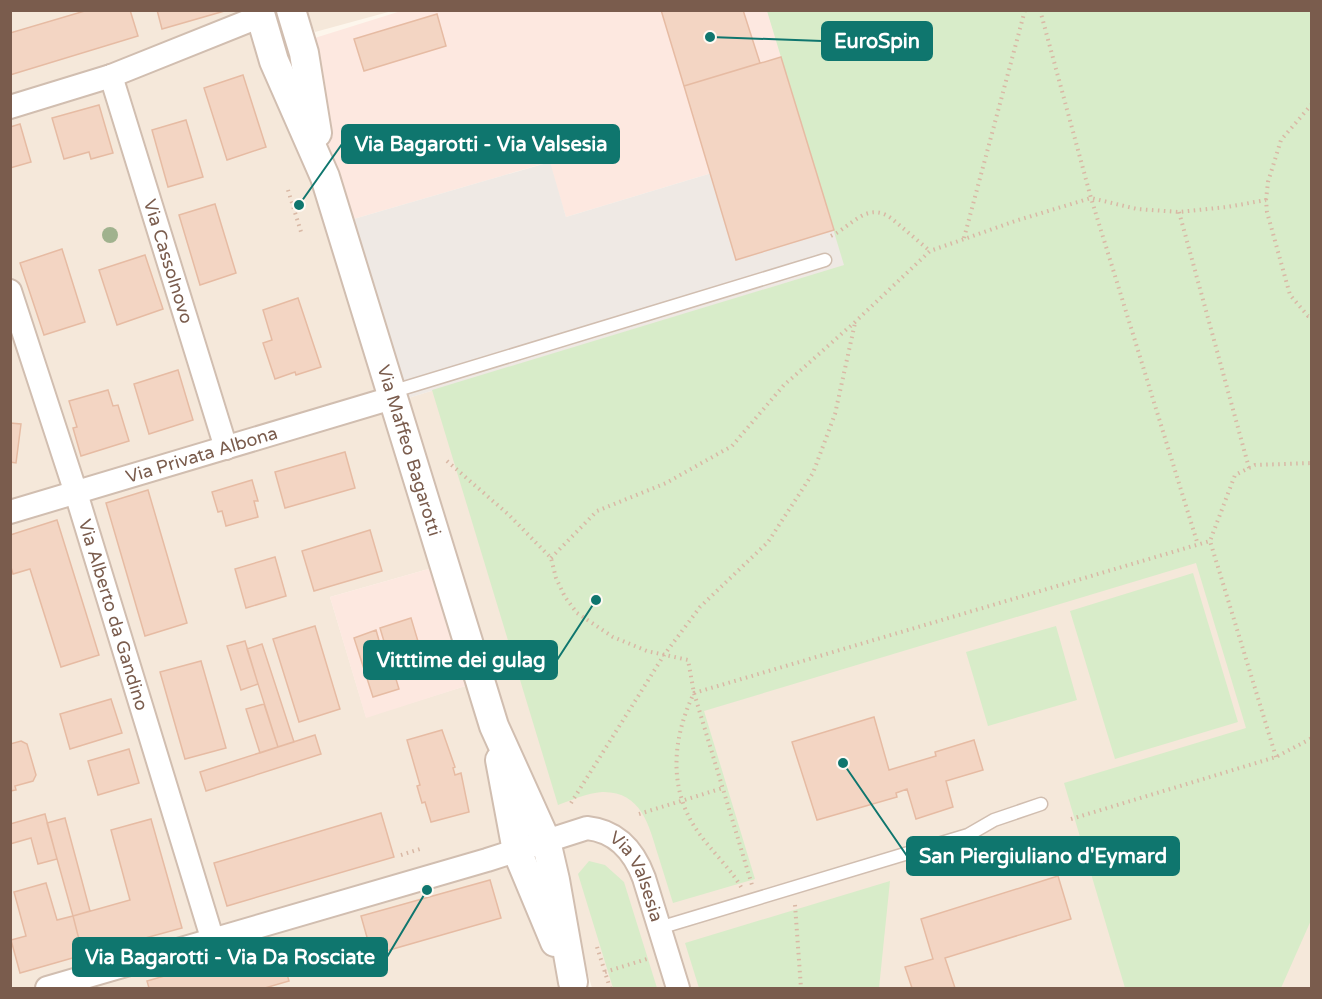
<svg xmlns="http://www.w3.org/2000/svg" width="1322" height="999" viewBox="0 0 1322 999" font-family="'Varela Round',sans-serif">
<rect width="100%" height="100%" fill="#fdf6ec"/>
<!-- residential -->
<path fill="#f5e8da" d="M304,10L392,11L315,32Z
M11,11H251L316,176L439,566L330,597L366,717L475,683L568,988H11Z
M767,11H1311V988H592L548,839L395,402L844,265Z"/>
<!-- commercial -->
<path fill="#fde8e0" d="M401,11H767L808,144L566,217L549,162L340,223L302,42Z
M439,566L475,683L366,718L330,597Z"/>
<!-- industrial -->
<path fill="#efe9e4" d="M808,144L845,265L395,402L340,223L550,162L566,217Z"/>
<!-- green -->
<path fill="#d8ecc9" d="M767,11H1311L1312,918L1281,988H1125L1064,783L1246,728L1196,563L704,711L755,879L673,903C668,887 663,871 658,855C649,825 641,791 602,792C587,793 572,800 558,805L432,390L844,265Z
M1193,573L1238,722L1115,759L1070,611Z
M1056,626L1077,700L988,726L966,652Z
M589,861L605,865L624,882L657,988H613L578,874Z
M890,881L879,988H699L685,943Z"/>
<!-- building -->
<path fill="#f3d5c3" stroke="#e6bba3" stroke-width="1.5" d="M88,10H130L138,36L10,75V33Z
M157,10H228L162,29Z
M661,10H743L760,63L684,86Z
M437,14L446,46L364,71L354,39Z
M781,57L834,230L736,260L684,86Z
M243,75L266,147L227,160L204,88Z
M99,105L113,153L91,159L89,152L64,159L52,118Z
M186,120L203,177L168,187L152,130Z
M20,124L31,162L10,168V127Z
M215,204L236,273L200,285L179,215Z
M62,249L85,322L44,335L20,263Z
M145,255L163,309L117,325L99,270Z
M298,298L321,367L296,375L295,372L275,379L263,343L272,340L263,310Z
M178,370L193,420L149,434L134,384Z
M108,390L113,406L118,405L129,441L81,456L73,428L77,427L69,401Z
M10,423L21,424L16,463L10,462Z
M345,452L355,488L285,508L275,472Z
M252,480L258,501H254L258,517L226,526L222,511L218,512L212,492Z
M148,490L187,623L145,636L106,503Z
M57,520L99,655L61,667L30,569L13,574L10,564V535Z
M370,530L382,571L314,591L302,551Z
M275,557L286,596L246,608L235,569Z
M411,618L420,648L389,658L380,628Z
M315,626L340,709L299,722L273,639Z
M376,630L380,644L385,643L399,689L373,697L354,638Z
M245,641L258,684L241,690L227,646Z
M262,644L294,742L278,747L247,649Z
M201,661L226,748L185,759L160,672Z
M111,699L122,733L70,749L60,714Z
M264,704L278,747L260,753L246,709Z
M874,717L889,770L936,756L935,752L974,740L983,770L946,781L953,807L916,819L907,789L896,793L897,797L817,820L792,742Z
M442,730L455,767L453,768L455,775L461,773L469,812L431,822L425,802L422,803L417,786L420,785L407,740Z
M315,735L321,754L206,791L200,772Z
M21,741L27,744L36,775L33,781L15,786L16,790L10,791V744Z
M129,749L139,783L98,795L88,761Z
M381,813L394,857L227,906L214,863Z
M45,814L57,859L38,864L31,838L10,844V824Z
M65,818L90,911L73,916L47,823Z
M151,819L182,928L83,955L73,916L130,900L111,830Z
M1058,876L1071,919L945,958L955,988H912L905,967L933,959L921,919Z
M490,880L501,918L372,955L361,916Z
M46,883L57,920L73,916L83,955L20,973L11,940L26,936L14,892Z
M278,943L289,981L265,988H149L147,981Z"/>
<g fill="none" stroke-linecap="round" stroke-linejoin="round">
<!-- service casing -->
<g stroke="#d1beb0" stroke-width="15">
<path id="service" d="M391,392L825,260
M659,928L968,835L994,820L1041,804"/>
</g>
<!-- minor casing -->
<g stroke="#d1beb0" stroke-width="26">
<g id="minor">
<path id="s1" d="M111,76L226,448"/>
<path d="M10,107L111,76L261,16"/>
<path id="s2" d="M10,291L76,493L213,941"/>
<path id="s3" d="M10,512L392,398"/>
<path id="s4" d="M47,988L487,860L587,828C617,831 634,851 644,878L678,988"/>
</g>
</g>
<!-- tertiary casing -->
<g stroke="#d1beb0" stroke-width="32">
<g id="tertiary">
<path id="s5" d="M259,10L274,61L325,177L494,726L546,841L555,880L573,982"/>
<path d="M291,10L304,53L317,133"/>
<path d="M500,760L517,851L555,942"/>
</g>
</g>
<!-- path -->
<path stroke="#d9b8a5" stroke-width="4" stroke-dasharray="1.5 4.5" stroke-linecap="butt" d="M1040,10L1091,198L1198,545
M288,190L302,235
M1266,200L1268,182L1281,140L1312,104
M1179,212L1249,468
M831,236C852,226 867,201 891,218L930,251
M964,238L1025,10
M447,461L509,515L551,558L556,578L565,597L577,613L613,637L647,651L688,660L694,693L752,885
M551,558L597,511L666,483L732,446L784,385L855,322L930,251L1015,221L1091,198L1137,209L1179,212L1227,207L1266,200L1267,212L1290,295L1308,316L1312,317
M1276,757L1210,541L1235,475L1255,465L1312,463
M571,803L664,655L700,607L768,542L813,473L835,414L855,323
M639,814L723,788
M1071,819L1276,757L1312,738
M401,855L423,848
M741,887C733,872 712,851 701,836C668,793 671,741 694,693L1210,541
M795,905L801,988
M597,947L610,988
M605,972L647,959"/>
<!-- service -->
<use href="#service" stroke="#fff" stroke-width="12"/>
<!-- minor -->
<use href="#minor" stroke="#fff" stroke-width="22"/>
<!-- tertiary -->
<use href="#tertiary" stroke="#fff" stroke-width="28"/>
</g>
<!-- trees -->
<circle fill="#a0b28e" cx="110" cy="235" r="8"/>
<g text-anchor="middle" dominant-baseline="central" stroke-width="4.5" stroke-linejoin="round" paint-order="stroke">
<!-- street labels -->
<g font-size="18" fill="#7a5c4d" stroke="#fffaf3">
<text stroke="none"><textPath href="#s1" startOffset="194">Via Cassolnovo</textPath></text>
<text stroke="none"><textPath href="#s5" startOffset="466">Via Maffeo Bagarotti</textPath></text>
<text stroke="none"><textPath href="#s3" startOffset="200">Via Privata Albona</textPath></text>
<text stroke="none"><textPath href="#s2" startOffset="340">Via Alberto da Gandino</textPath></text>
<text stroke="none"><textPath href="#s4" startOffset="639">Via Valsesia</textPath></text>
</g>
</g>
<!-- callouts -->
<path fill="none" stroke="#0f766e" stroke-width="2" d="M710 37L822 41M299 205L342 144M596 600L557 660M843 763L907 856M427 890L387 957"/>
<g fill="#0f766e" stroke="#fffaf3" stroke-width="2">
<circle cx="710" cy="37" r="6"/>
<circle cx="299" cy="205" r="6"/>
<circle cx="596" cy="600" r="6"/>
<circle cx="843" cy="763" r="6"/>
<circle cx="427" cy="890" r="6"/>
</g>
<g fill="#0f766e" stroke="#0f766e" stroke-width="2">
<rect x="822" y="22" width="110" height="38" rx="6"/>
<rect x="342" y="125" width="277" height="38" rx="6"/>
<rect x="364" y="641" width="193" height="38" rx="6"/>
<rect x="907" y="837" width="272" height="38" rx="6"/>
<rect x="73" y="938" width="314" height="38" rx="6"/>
</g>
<g font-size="20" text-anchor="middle" font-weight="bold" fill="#fff">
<text x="877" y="48">EuroSpin</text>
<text x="481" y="151">Via Bagarotti - Via Valsesia</text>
<text x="461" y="667">Vitttime dei gulag</text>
<text x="1043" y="863">San Piergiuliano d'Eymard</text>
<text x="230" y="964">Via Bagarotti - Via Da Rosciate</text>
</g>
<!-- border -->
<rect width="1322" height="999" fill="none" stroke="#7a5c4d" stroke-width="24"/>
</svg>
